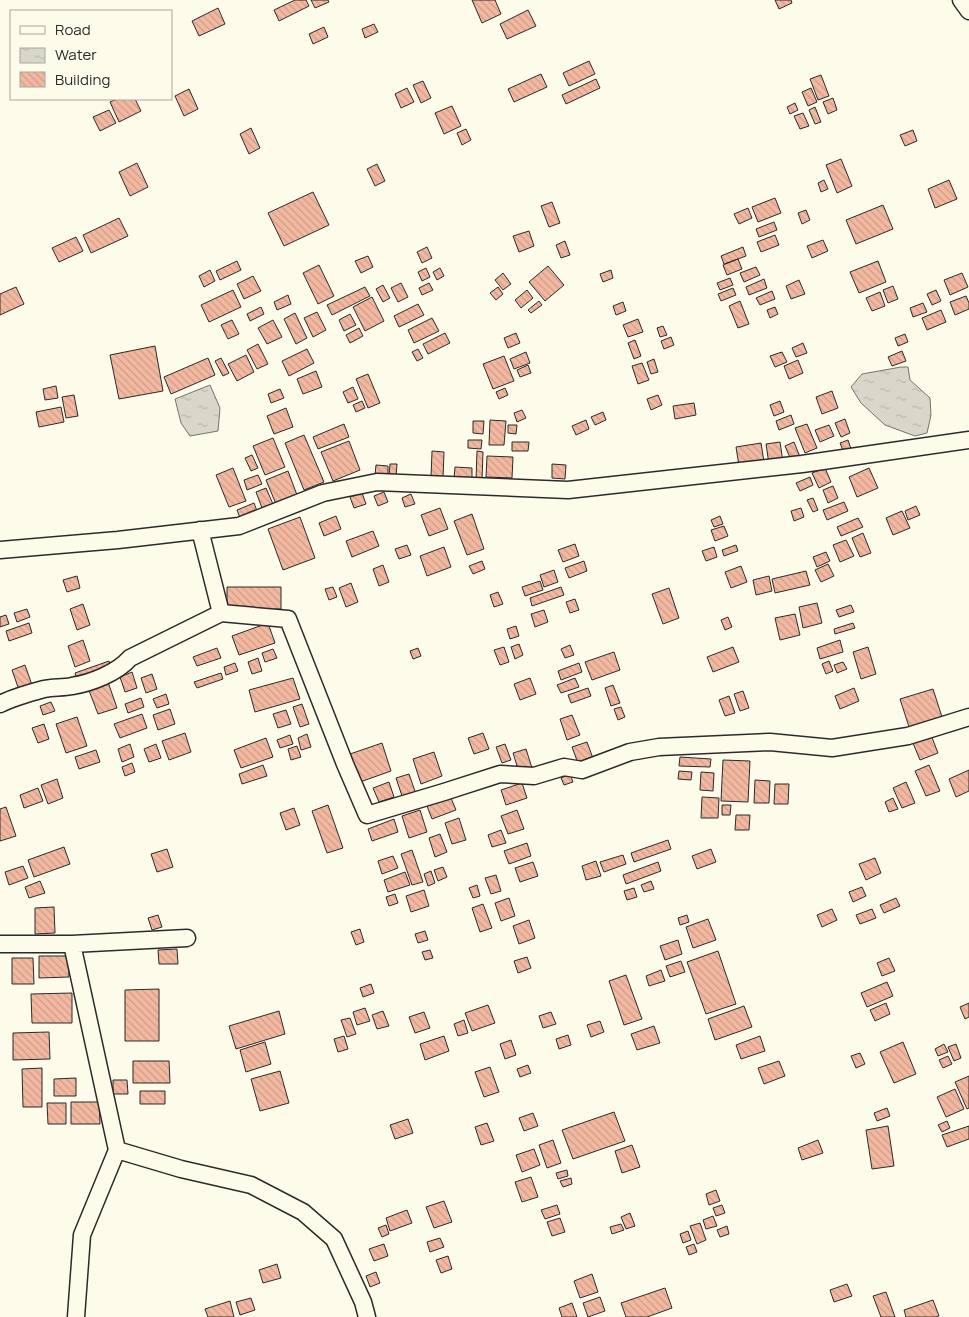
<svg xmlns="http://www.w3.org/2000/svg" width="969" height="1317" viewBox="0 0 969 1317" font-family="Manrope,sans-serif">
<defs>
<pattern id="water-ripples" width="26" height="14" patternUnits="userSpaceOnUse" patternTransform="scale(1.25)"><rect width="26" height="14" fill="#d8d7c9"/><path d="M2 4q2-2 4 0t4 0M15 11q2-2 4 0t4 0" fill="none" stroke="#bab9ad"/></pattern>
<pattern id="building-back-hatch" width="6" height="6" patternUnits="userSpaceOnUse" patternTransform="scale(1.25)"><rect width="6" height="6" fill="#f2b8a0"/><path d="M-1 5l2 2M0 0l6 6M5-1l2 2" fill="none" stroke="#d09e8a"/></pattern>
</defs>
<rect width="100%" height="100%" fill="#fdfbea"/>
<!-- water -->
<path fill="url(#water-ripples)" stroke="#74746e" d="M901,367H908L910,380L930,398L931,415L927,433L915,436L885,425L861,403L851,387L862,374Z
M210,385L220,408L218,431L190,436L181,423L175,399Z"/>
<!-- building -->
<path fill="url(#building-back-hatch)" stroke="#2b2b2b" d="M295,0H306L309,6L279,21L274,10Z
M311,0H328L329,2L315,8Z
M472,0H495L501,14L482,23Z
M775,0H791L792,3L779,9Z
M218,8L225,24L199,36L192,21Z
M528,10L536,26L507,39L500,24Z
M374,24L378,32L365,38L362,29Z
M324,27L328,37L313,44L309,34Z
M589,61L595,74L569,86L563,73Z
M541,74L547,87L514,102L508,89Z
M821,75L829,96L818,100L810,79Z
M596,79L600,88L566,104L562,95Z
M423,81L431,98L421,103L413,85Z
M407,88L414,102L401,108L395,94Z
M811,88L817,102L808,106L802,92Z
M189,89L198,109L184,116L175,96Z
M833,98L837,110L828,114L823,102Z
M117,99H135L141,111L119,122L110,102Z
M795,103L798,110L790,114L787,107Z
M452,106L461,126L444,134L435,113Z
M815,107L821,122L815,124L809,110Z
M109,110L116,123L100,131L93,117Z
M803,113L809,126L800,129L794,116Z
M251,128L260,148L249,154L240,134Z
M466,129L471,140L462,145L457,133Z
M913,130L917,141L905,146L900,135Z
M841,159L852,186L837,193L826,165Z
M137,163L148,187L130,196L119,172Z
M377,164L385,181L375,186L367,169Z
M824,180L828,189L821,192L818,183Z
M949,180L957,199L935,208L928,189Z
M313,192L329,225L284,246L268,213Z
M775,198L781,213L758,222L752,207Z
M552,202L560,223L549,227L541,206Z
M883,205L893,229L856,244L846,220Z
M748,208L752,218L739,224L734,214Z
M806,210L810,220L802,224L798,213Z
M119,218L128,236L91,253L83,235Z
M774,222L777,230L759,237L756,229Z
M529,231L534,246L519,252L513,236Z
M775,235L779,245L761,252L757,242Z
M76,237L83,251L59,262L52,248Z
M823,240L828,251L812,258L807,246Z
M565,241L570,255L561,258L556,245Z
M427,247L432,258L422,263L417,252Z
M743,247L746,256L724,264L721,256Z
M368,256L373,267L361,273L355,261Z
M738,259L742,269L727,275L723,265Z
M237,261L241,270L220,280L216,271Z
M878,261L886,282L859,293L850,272Z
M319,265L334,296L318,304L303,273Z
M548,266L564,285L545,301L529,282Z
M756,267L760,275L744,282L740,273Z
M426,268L430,277L422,281L418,272Z
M440,268L444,276L437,280L433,272Z
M210,270L215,281L204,287L199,276Z
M611,270L613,278L603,282L600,274Z
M503,273L511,284L503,290L495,280Z
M962,273L968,287L950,295L944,280Z
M253,276L261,291L244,299L237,284Z
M730,278L733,285L720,290L717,283Z
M764,279L767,288L749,295L746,287Z
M799,280L805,294L791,299L786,286Z
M401,283L408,297L398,302L391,288Z
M429,283L433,290L422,295L419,288Z
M383,285L390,298L383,302L376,289Z
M893,286L898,299L888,303L883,290Z
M16,287L24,304L0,315V294Z
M365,287L370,296L332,315L327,305Z
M498,287L503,294L496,300L490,293Z
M733,288L736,295L721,301L718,294Z
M233,290L241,307L209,322L201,305Z
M527,290L533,298L521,308L515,300Z
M936,290L941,301L932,305L927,294Z
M772,291L775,299L760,305L756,298Z
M880,292L885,306L872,311L866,298Z
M288,295L291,304L277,310L274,302Z
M966,296L969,303V309L955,315L950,302Z
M372,297L384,321L365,331L353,307Z
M539,301L542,305L531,313L528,310Z
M740,301L749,324L738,328L729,306Z
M623,302L626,311L616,315L613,306Z
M923,303L927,312L913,317L910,308Z
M418,304L424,315L399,327L394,316Z
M261,307L264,314L250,321L247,314Z
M775,307L778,314L770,318L767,310Z
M941,310L946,322L927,330L922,318Z
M317,312L326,330L313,337L304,318Z
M295,313L307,338L296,344L284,319Z
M350,314L356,325L344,331L339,320Z
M432,318L439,331L414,343L408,330Z
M638,319L643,332L628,337L623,325Z
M232,320L239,334L228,339L221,325Z
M273,320L282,337L267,344L258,328Z
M663,326L667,335L660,337L657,328Z
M359,328L363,336L350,343L346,335Z
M445,333L450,343L428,354L423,344Z
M516,333L520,343L508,348L504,338Z
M905,334L908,342L898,346L895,338Z
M671,337L674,345L664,349L661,341Z
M635,340L641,356L634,359L628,343Z
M803,343L807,353L796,357L792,348Z
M258,344L268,364L257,369L247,350Z
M155,346L163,391L119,399L110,355Z
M307,349L314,363L289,376L282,361Z
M418,349L423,358L417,361L412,352Z
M902,351L906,361L892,366L888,357Z
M526,352L530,363L514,369L510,359Z
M782,352L787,362L775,367L770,356Z
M246,355L254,372L237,381L228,364Z
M504,356L514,381L493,389L483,364Z
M208,358L215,375L171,394L164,377Z
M221,358L229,373L223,376L215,361Z
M654,359L658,372L651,374L647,362Z
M798,360L803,373L789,379L784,366Z
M642,363L649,380L638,384L632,366Z
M528,365L531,373L520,377L517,370Z
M316,371L322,387L303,394L297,379Z
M368,374L380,403L368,408L356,379Z
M56,386L58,398L45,400L43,389Z
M353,387L358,399L348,403L343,392Z
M505,388L508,395L499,399L496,392Z
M280,389L284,398L271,403L268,394Z
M832,391L838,408L822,414L816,397Z
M74,395L78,416L66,418L62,397Z
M658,395L662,405L651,410L647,399Z
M362,401L365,408L356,412L353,405Z
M780,401L784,412L774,416L770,405Z
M694,403L696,415L675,419L673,406Z
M61,407L64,422L39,427L36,412Z
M286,408L293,427L274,434L267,416Z
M522,410L526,418L517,422L514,413Z
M603,412L606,420L595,425L591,417Z
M791,415L794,424L779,430L776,421Z
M845,419L850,433L841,437L835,423Z
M490,420L506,421L504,445H489Z
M586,420L589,429L576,435L572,426Z
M473,421H484L483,434L473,433Z
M344,424L349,437L318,449L313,437Z
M807,424L817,448L805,453L795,428Z
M508,425H517L516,434L508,433Z
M829,425L834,436L820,442L815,430Z
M304,435L324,482L304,490L285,443Z
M273,438L285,467L265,475L253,446Z
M468,440H482L481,449L468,448Z
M848,440L851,449L844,453L840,443Z
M349,441L360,470L333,481L321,452Z
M512,442H529L528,451H512Z
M780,442L783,462L769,464L766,444Z
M794,442L800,457L791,460L785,446Z
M761,443L764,462L739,466L736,447Z
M432,451L444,452L443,478H431Z
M477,451L483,452L482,480H476Z
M252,455L258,468L251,471L245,458Z
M487,456L513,457L512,478L486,477Z
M390,464H397L396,477L389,476Z
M552,464L566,465L565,479L552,478Z
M376,465L388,466V476L375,475Z
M455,467L472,468V480L454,479Z
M233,468L246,501L229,507L216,475Z
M825,468L831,482L819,488L812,473Z
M869,468L878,488L857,497L849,477Z
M288,471L297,495L276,504L266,480Z
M258,475L262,484L247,490L244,480Z
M810,477L813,485L800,491L796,483Z
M833,486L838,498L828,503L823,490Z
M266,488L273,504L262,508L256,492Z
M384,492L388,502L378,506L374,496Z
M362,493L366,504L354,508L350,497Z
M411,494L415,504L405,507L402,498Z
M813,498L818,510L813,512L807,500Z
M844,502L848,511L827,520L823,510Z
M254,503L257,511L240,518L237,510Z
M916,506L920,515L908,520L905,511Z
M440,508L448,529L429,536L421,515Z
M801,508L804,517L794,521L791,511Z
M902,511L910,528L893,535L886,518Z
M472,514L484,549L467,555L454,521Z
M336,516L341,529L324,536L319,523Z
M720,516L723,524L714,527L711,520Z
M300,517L315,558L283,570L268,529Z
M858,518L863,527L841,536L837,527Z
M724,526L728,536L715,541L711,530Z
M373,531L379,546L352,557L346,541Z
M863,533L871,553L860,557L852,538Z
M846,540L854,556L840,562L833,545Z
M575,544L579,556L563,562L558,550Z
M407,545L411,555L399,559L395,549Z
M736,545L738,551L724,556L722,550Z
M444,547L451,567L427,576L420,556Z
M714,547L717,557L706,561L702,551Z
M826,552L830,561L817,567L813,557Z
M482,561L485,569L473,574L469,566Z
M584,561L587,571L569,578L565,568Z
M828,564L834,576L821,582L815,570Z
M383,565L389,582L379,586L373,569Z
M741,566L747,582L731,588L725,572Z
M554,570L558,582L544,587L540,575Z
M806,571L810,585L775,593L772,579Z
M77,576L80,588L67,592L63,580Z
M769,576L772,591L756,595L753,580Z
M540,581L543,590L525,596L522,587Z
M351,583L358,602L346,607L339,588Z
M227,587H281V609L227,610Z
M333,587L337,597L329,600L325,589Z
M561,587L564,595L532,606L530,598Z
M669,588L679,618L663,624L652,594Z
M498,592L503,604L494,607L490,595Z
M575,599L579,610L570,613L566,602Z
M817,603L822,623L803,628L799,607Z
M83,604L90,625L77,630L70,609Z
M851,605L854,612L839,617L836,610Z
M27,609L30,617L17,622L14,613Z
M544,610L548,622L535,627L531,614Z
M795,614L800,635L780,640L775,618Z
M6,615L9,624L0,627V617Z
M728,617L732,627L725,630L721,620Z
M29,623L32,633L9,641L6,631Z
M268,623L275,643L239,655L232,636Z
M853,623L855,628L835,634L834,629Z
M516,626L519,636L510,639L507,629Z
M83,640L90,661L75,667L68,646Z
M840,640L843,652L820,659L817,648Z
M519,644L523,655L515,659L511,647Z
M570,645L574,655L565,658L561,649Z
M504,647L509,662L500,665L494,650Z
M733,647L739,662L713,672L707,657Z
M868,647L876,674L861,679L853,652Z
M217,648L221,658L197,666L193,657Z
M418,648L421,656L413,659L410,651Z
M273,649L277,658L265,662L262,653Z
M614,652L620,670L592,680L585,662Z
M258,658L262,671L252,674L248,662Z
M109,661L112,670L78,682L75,673Z
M829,661L833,671L826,674L822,664Z
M843,662L847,669L837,673L834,665Z
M235,663L238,671L226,675L224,667Z
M579,663L582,672L561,680L558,671Z
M25,665L32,685L19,690L12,670Z
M132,672L137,688L125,692L120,677Z
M221,673L223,679L197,688L194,682Z
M152,674L157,689L146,693L141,678Z
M293,678L300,699L255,712L249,690Z
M530,678L536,694L520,700L514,684Z
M575,678L579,687L561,693L557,685Z
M108,682L117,708L98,714L88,688Z
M613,685L620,703L611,706L605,688Z
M588,688L591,696L571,703L568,695Z
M854,688L859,701L840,709L835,696Z
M933,689L943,720L910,730L900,699Z
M743,691L749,708L740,711L734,694Z
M166,694L169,704L157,708L153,699Z
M729,696L735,713L725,716L719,700Z
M141,698L144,707L128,713L125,704Z
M51,702L55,711L43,715L40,706Z
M302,704L309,724L300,727L293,707Z
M621,707L625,717L618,720L614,709Z
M170,709L175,724L158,730L153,715Z
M286,710L291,724L278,728L273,714Z
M142,714L147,728L120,738L114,724Z
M572,715L580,735L567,740L560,719Z
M77,717L87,746L66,753L56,724Z
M44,724L49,739L38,743L32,728Z
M185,733L191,752L169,760L162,741Z
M483,733L489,749L474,754L468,738Z
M307,734L311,747L301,750L298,738Z
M290,735L293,744L280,748L277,740Z
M931,735L938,753L920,760L913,743Z
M266,738L273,757L241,768L234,750Z
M587,742L594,761L579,766L572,747Z
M382,743L391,771L360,782L350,754Z
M130,744L134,757L122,762L118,749Z
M156,744L161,758L149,762L144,749Z
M505,744L511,760L502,763L496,747Z
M297,746L301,757L291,760L288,749Z
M526,749L532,768L519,772L513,753Z
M96,750L100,762L79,769L75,757Z
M434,752L442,776L421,784L413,759Z
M680,757L711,759L710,767L679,766Z
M723,760L750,761L748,802L721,801Z
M132,763L135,772L125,776L122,767Z
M263,765L267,776L242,784L239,774Z
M929,765L940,791L926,796L915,771Z
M969,770V791L956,797L949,779Z
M679,771L692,772L691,780L678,779Z
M701,772L714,773L713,791L700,790Z
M409,774L417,797L404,802L396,778Z
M570,774L573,782L564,785L561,778Z
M57,779L63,798L48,804L41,785Z
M755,780L770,781L769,803H754Z
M389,782L394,797L379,802L373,788Z
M906,782L915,803L902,808L893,788Z
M522,783L527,798L506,805L501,790Z
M775,784H789L788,804H774Z
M38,788L43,801L24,808L20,795Z
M702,797L719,798L718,818H701Z
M451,798L456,810L432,819L427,806Z
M893,798L898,809L889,812L885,802Z
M328,805L343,848L327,853L312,811Z
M722,805H731L730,815H722Z
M6,807L16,836L0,841V809Z
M294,808L300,825L286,830L280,813Z
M420,810L427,832L409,838L402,816Z
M517,810L524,829L508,834L501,816Z
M736,815H750L749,830H735Z
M459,818L466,840L452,844L445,823Z
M394,819L398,832L372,841L368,829Z
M501,830L506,843L492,847L488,835Z
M440,834L447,852L435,857L429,838Z
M668,840L671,849L634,862L631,853Z
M527,843L531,856L509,864L504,851Z
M64,847L70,864L34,877L28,860Z
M167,849L173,867L157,872L151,854Z
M711,849L716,862L697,869L692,856Z
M412,850L423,882L412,885L401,854Z
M623,855L626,864L604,872L600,862Z
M393,856L398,868L382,874L378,861Z
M875,858L881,873L866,880L859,864Z
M596,861L601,876L586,880L582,866Z
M533,862L538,876L520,882L515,868Z
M658,862L661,871L626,884L623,875Z
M23,866L28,878L9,885L5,872Z
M443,867L447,877L438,881L434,870Z
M431,871L435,883L428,886L424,874Z
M405,872L410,885L388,892L384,880Z
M496,875L501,891L491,894L485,878Z
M40,881L45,893L29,898L25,887Z
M651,881L654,889L644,892L641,885Z
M477,885L480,896L473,898L469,888Z
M862,887L866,896L853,902L849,892Z
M634,888L637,897L627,900L624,891Z
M424,890L429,906L411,912L406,896Z
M395,894L398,903L389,906L386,897Z
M509,898L515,916L501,921L495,903Z
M896,898L900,906L884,913L880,905Z
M483,904L492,928L480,932L472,908Z
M54,907L55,933L35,934V908Z
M832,909L837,920L822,927L817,915Z
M872,909L876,918L860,924L856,915Z
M158,915L162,927L152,930L148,918Z
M687,915L689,922L680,925L678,918Z
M708,919L716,940L693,948L686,927Z
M529,920L535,938L519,944L513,926Z
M360,929L364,942L356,945L351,932Z
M425,931L428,940L418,943L415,934Z
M678,940L682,954L665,960L660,946Z
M177,949L178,964H159L158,950Z
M430,950L433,958L425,960L422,952Z
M718,951L736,1004L706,1014L687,962Z
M39,956H68L69,977L39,978Z
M527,957L531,968L518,973L514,961Z
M12,958H33L34,984H12Z
M889,958L895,971L882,976L877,963Z
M681,961L685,972L670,977L666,966Z
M661,970L665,981L649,986L646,976Z
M626,975L642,1019L624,1025L609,981Z
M887,982L893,996L867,1007L861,993Z
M371,984L374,993L363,997L360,988Z
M159,989V1041H125V990Z
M72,993V1023H32L31,994Z
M886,1003L890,1014L875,1021L870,1010Z
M969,1003V1017L965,1019L960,1007Z
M488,1005L495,1023L472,1031L465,1013Z
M744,1006L752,1027L715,1040L708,1019Z
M365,1008L370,1021L357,1025L353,1012Z
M279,1011L285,1034L236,1049L229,1026Z
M383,1011L389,1026L377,1029L372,1015Z
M424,1012L430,1028L415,1033L409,1017Z
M551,1012L556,1024L543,1028L539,1016Z
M350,1018L356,1034L347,1037L341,1020Z
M464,1020L468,1033L458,1036L454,1024Z
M600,1021L604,1032L591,1037L587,1025Z
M654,1026L660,1043L637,1050L631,1034Z
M49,1032L50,1059L13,1060V1033Z
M568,1035L571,1045L559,1049L556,1039Z
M344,1036L348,1049L338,1052L334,1039Z
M444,1036L449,1051L425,1060L420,1044Z
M760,1036L765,1051L741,1059L736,1045Z
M511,1040L516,1055L505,1059L500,1044Z
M265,1042L271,1064L246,1072L240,1050Z
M903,1042L916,1074L894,1083L880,1052Z
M944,1044L948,1052L938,1056L935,1049Z
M956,1044L961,1058L954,1061L948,1047Z
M860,1053L865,1064L856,1068L851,1056Z
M948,1056L952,1064L943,1068L939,1060Z
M133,1061H169L170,1083H133Z
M779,1061L785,1076L764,1084L758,1068Z
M528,1065L531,1073L520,1077L517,1069Z
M490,1067L499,1092L484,1097L475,1072Z
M42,1068V1107H23L22,1069Z
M280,1071L289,1103L260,1111L251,1079Z
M969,1076V1108L967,1109L955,1082Z
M76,1078V1096H54V1079Z
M113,1080H127L128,1094H113Z
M955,1089L964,1109L946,1117L937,1097Z
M140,1091H165V1104H140Z
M71,1102H99L100,1124H71Z
M47,1103H66V1124H48Z
M887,1108L890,1116L877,1121L874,1113Z
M614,1112L625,1141L573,1159L562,1130Z
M533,1113L538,1126L524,1131L519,1118Z
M408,1119L413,1133L395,1139L390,1125Z
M947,1121L950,1128L942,1132L938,1125Z
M487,1123L494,1141L481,1145L475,1127Z
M888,1126L894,1166L872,1169L866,1130Z
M969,1126V1139L947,1147L942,1135Z
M553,1140L561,1163L547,1168L539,1145Z
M818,1140L823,1153L802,1160L798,1148Z
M632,1145L640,1167L622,1173L615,1151Z
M534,1149L540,1165L522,1172L516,1155Z
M567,1170L568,1176L558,1179L556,1173Z
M531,1177L538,1197L522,1202L515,1182Z
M571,1178L572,1184L563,1187L560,1181Z
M716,1190L720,1201L709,1205L706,1194Z
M444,1201L452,1222L434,1228L426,1207Z
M557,1205L560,1214L545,1219L541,1210Z
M722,1205L725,1213L716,1216L713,1208Z
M407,1210L412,1223L390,1231L386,1218Z
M630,1213L635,1226L626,1229L621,1217Z
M713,1216L717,1226L706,1229L703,1220Z
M560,1218L565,1232L552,1236L547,1222Z
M700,1223L706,1240L697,1244L690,1226Z
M621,1224L624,1230L612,1234L610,1227Z
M386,1225L389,1234L382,1237L378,1228Z
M727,1226L729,1234L720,1237L717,1230Z
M688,1231L691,1240L683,1243L680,1234Z
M440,1238L444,1247L430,1252L427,1242Z
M384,1244L388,1256L374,1261L369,1249Z
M694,1244L697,1252L689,1255L686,1247Z
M448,1256L452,1269L441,1273L436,1260Z
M277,1264L281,1278L263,1283L259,1270Z
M376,1272L380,1283L370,1287L366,1276Z
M592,1274L598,1292L580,1298L574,1281Z
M847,1284L852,1296L834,1302L830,1290Z
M665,1288L672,1308L647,1317H626L621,1303Z
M886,1292L895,1317H881L873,1296Z
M600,1297L605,1311L588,1317L583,1303Z
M251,1298L255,1310L240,1315L236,1302Z
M933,1300L939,1316L935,1317H906L904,1310Z
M230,1301L234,1317H208L205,1309Z
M572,1303L577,1317H562L559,1308Z"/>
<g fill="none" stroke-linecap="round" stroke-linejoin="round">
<!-- minor casing -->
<g stroke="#2b2b2b" stroke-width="19">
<path id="minor" d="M961,0L969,11
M200,530L221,613L288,619L345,764L367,815L444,792L500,774L534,776L564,767L582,770L630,752L659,747L770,742L832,748L908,736L969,717
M0,550L118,540L239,526L323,493L377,482L568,490L802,464L969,440
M0,704C14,697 29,693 44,689C53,687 63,688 72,686C91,683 117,673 130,658L221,613
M0,944H72L187,938
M72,944L117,1150L82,1235L76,1317
M117,1150L181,1169L251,1185L303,1212L334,1239L363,1302L367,1317"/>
</g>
<!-- minor -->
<use href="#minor" stroke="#fdfbea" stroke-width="16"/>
</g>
<!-- legend -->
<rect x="10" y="10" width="162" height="90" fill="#fdfbea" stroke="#a9a89e"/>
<rect x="20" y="26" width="25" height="8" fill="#fdfbea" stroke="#a9a89e"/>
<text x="55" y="35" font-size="15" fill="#2b2b2b">Road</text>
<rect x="20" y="48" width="25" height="15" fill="url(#water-ripples)" stroke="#a9a89e"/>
<text x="55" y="60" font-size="15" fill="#2b2b2b">Water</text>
<rect x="20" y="72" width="25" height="15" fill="url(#building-back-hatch)" stroke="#a9a89e"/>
<text x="55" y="85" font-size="15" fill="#2b2b2b">Building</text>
</svg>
